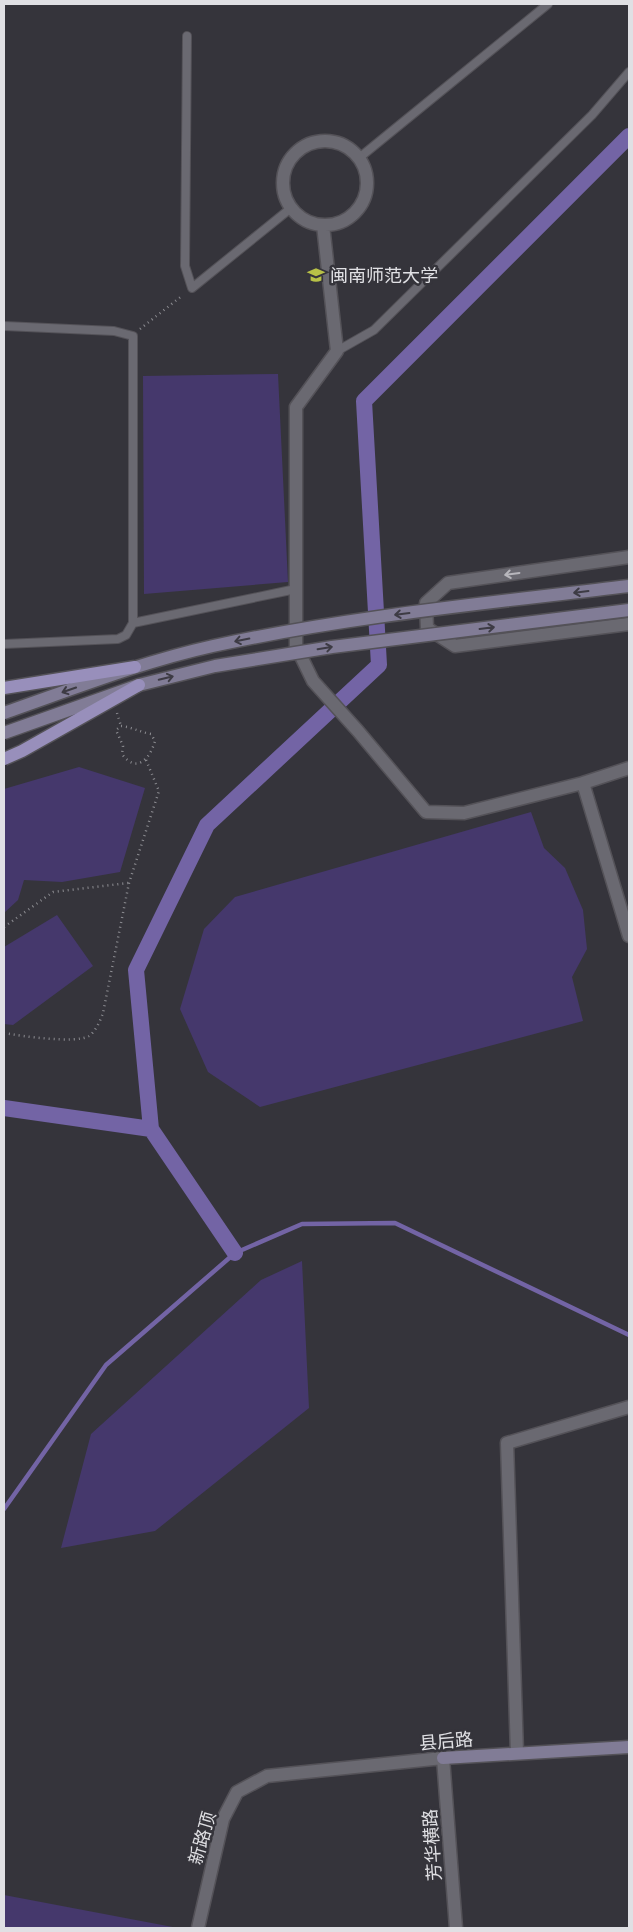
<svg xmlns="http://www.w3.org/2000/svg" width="633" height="1932" viewBox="0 0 633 1932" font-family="Mulish,'Noto Sans SC',sans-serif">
<rect width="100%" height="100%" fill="#35343b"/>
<!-- green -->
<path fill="#45386c" d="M278,374L288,582L144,594L143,376Z
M79,767L145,788L120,872L62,882L24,880L18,900L4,913V789Z
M531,812L544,848L565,868L583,910L587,949L572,977L583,1021L260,1107L208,1072L180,1009L204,929L235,897Z
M57,915L93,966L13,1025L4,1024V947Z
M302,1261L309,1408L155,1531L61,1548L91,1434L261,1280Z
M4,1895L178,1928H4Z"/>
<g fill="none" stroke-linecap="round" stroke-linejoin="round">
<!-- stream -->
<path stroke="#7364a5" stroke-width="4.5" d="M4,1509L106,1365L235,1253L302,1224L395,1223L629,1335"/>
<!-- canal -->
<path stroke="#7364a5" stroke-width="16" d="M4,1108L151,1129L136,970L207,825L379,665L364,401L629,136
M151,1129L235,1253"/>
<!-- lane casing -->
<g stroke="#545258" stroke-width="10">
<path id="lane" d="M187,36L185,266L192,288L291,208
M359,158L548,4
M4,326L114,331L133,336V623L126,635L118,639L4,644
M337,351L374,330L592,115L629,72
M133,623L296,589"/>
</g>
<!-- street casing -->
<g stroke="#545258" stroke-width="15">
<path id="street" d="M283 183a42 42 0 1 1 84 0a42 42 0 1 1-84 0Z
M323,225L337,351L296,407V646L313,681L358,731L426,812L464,813L583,783L629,936
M629,557L448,583L426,603L427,628L455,646L629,624
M583,783L629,768
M517,1753L507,1443L629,1407
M198,1928L223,1819L237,1792L267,1776L443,1758L456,1928"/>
</g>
<!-- secondary casing -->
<g stroke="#545258" stroke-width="15">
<path id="secondary" d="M443,1758L629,1747"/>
</g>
<!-- path -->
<path stroke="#8c8c91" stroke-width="2.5" stroke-dasharray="1 4" stroke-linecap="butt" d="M140,329L183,295
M117,713L121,726
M121,726C131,727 140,732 151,734L155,741C150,759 136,774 122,754L123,746L116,730Z
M4,927L53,892L128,883
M4,1033C21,1036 75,1044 89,1036C96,1031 100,1021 103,1013L129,883L159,791L146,760"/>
<!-- lane -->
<use href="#lane" stroke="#6a6971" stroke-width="8"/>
<!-- street -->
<use href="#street" stroke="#6a6971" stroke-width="12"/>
<!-- secondary -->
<use href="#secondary" stroke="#817c96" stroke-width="12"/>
<!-- secondary-bridge casing -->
<g stroke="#545258" stroke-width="15" stroke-linecap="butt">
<path id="secondary-bridge" d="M4,713C73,689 141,662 213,646C350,616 490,603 629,586
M4,733L139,685L215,666L332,647L629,610"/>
</g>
<!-- primary-bridge casing -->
<g stroke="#545258" stroke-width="15" stroke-linecap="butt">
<path id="primary-bridge" d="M4,688L135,667
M4,759L22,751L139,685"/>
</g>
<!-- secondary-bridge -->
<use href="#secondary-bridge" stroke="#817c96" stroke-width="12"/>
<!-- primary-bridge -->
<use href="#primary-bridge" stroke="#988fbb" stroke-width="12"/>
</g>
<!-- one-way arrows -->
<defs><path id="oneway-shaft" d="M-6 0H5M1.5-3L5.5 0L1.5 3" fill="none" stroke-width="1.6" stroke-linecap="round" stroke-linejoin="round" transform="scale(1.25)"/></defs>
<use stroke="#b7b6bc" href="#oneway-shaft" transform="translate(512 574) rotate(172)"/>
<g stroke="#3d3b44">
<use href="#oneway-shaft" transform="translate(581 592) rotate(173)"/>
<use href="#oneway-shaft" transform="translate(402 614) rotate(173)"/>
<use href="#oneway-shaft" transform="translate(487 628) rotate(-7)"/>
<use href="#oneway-shaft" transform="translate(242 640) rotate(169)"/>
<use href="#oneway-shaft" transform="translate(325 648) rotate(-9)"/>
<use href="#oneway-shaft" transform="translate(166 678) rotate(-14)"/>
<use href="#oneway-shaft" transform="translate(69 690) rotate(161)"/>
</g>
<!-- icons -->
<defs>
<g id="university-bare" transform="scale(1.35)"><path d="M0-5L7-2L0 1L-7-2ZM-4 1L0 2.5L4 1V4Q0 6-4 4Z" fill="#b8c147" stroke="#35343b" stroke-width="2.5" paint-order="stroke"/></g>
</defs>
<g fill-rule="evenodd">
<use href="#university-bare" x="316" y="275"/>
</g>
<g text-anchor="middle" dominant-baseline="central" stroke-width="5" stroke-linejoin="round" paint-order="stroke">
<!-- poi labels -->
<g font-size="18" fill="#e0e0e4" stroke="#35343b" text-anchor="start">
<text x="330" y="275">闽南师范大学</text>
</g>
<!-- street labels -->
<g font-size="18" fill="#e0e0e4" stroke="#35343b">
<text transform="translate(446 1741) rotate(-5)">县后路</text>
<text transform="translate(202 1838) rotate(-74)">新路顶</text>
<text transform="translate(432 1845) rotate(-94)">芳华横路</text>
</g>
</g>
<!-- border -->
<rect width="633" height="1932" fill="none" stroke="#e0e0e4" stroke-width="10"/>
</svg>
